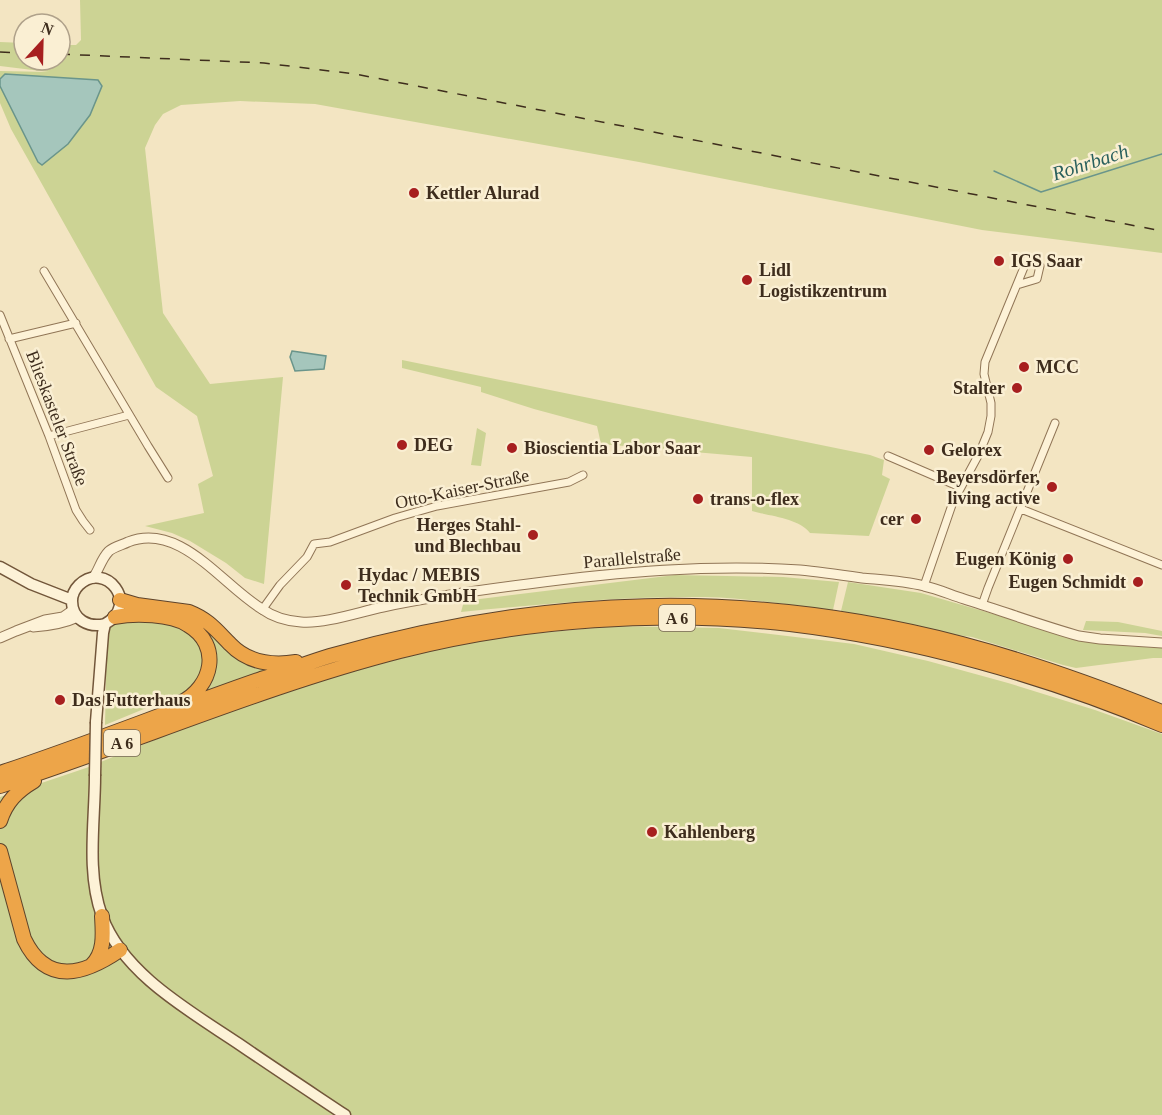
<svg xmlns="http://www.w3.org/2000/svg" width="1162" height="1115" viewBox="0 0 1162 1115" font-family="Georgia,serif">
<rect width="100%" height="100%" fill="#f3e5c2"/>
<!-- green -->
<path fill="#ccd394" d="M80,0H1162V253L982,230L639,162L315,104L240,101L181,105L163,114L155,125L145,148L163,313L210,384L283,377L264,584L245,578L226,563L190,541L172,533L145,526L204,513L198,484L213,476L197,416L156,387L11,129L0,103V71L49,72L0,66V42L24,43V60H60V45H76L81,40Z
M402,360L870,455L884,460L882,475L890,479L869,536L810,533C799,518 769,516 752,511V457L601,444L597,426L534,409L481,392V387L402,368Z
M477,428L486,433L481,466L471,465Z
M675,575L783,577L839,582L833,610C790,605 747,598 705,597C623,596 542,604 461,612L464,601Z
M848,582L921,593L1086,641L1126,646L1162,648V658H1153L1076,668L1063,665L972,637L943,633L841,611Z
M185,615L263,667L272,672L202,694L214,656Z
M146,618L189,630L204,649L202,674L190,690L105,725L107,635C112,616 130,619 146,618Z
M1086,621L1118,622L1162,631V636L1145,633L1083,630Z
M615,626L719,628L854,644L928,661L1008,683L1095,710L1162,734V1115H0V797L86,768L218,714L337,675L422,653L497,637Z"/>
<!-- water -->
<path fill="#a5c6bc" stroke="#6a958b" stroke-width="1.5" d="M5,74L98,80L102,86L90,115L68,144L42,165L38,162L0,86V79Z
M292,351L326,356L324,369L295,371L290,357Z"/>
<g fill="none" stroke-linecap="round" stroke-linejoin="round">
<!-- stream -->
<path stroke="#6a958b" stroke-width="1.5" d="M994,171L1041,192L1162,154"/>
<!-- minor casing -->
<g stroke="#907556" stroke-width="9">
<path id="minor" d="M44,271L148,446L168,478
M0,315L49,436L76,510L83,521L90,530
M9,339L76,323
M49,436L129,415
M888,456L960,487
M1021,509L1162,565
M924,586L953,502L979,454L988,432L991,416V403L984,374L985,362L1027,260L1034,261L1040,266L1037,279L1017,285
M982,605L988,588L1055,423
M262,610L280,585L307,557L314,544L330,542L395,518L437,506L569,482L583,475"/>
</g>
<!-- tertiary casing -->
<g stroke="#907556" stroke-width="11">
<path id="tertiary" d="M93,578C99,570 101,559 109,551C114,547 122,545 128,542C180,521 223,586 262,609C273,617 287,621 301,622C325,624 359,612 383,607C431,597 480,590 528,584C618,572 709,564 800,570C820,572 841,575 862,578C883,580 904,581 924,586C938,589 951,595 964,599C1002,611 1040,625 1079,636L1100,639L1162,643
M33,627C49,626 63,624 78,617
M0,638L16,631L45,620L63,617L73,610"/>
</g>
<!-- secondary casing -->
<g stroke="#72563a" stroke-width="13">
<path id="secondary" d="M0,567L31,584L72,600
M96,722L103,633L105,624C141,604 105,560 79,585C75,589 72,595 72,601C72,620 89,628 105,624
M95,776C95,821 86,872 102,916C123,974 190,1011 239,1044C274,1068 309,1091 345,1115"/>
</g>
<!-- motorway casing -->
<g stroke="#5d432b" stroke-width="16">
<path id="motorway" d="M120,600L137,605L189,612C209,620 216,630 230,644C248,663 271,666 296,662
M115,617C135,613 171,614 188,625C222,645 213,687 180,703
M0,773C88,744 174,709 261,679C284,672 307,663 330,656C542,595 748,588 962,644C1030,662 1097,686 1162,712
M0,786C134,743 264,686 400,651C526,619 661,610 790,624C915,639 1046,676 1162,725
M0,821C6,802 17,791 34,781
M0,851L24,939C47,987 85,974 120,950
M92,965C105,952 103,934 102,916"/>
</g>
<!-- minor -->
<use href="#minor" stroke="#fdf2d7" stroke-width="7"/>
<!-- tertiary -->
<use href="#tertiary" stroke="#fdf2d7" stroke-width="9"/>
<!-- secondary -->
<use href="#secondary" stroke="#fdf2d7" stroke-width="10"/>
<!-- motorway -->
<use href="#motorway" stroke="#eda549" stroke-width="14"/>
<!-- rail -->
<path stroke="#3e2d1d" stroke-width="1.5" stroke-dasharray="10 10" stroke-linecap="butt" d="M0,52L24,53
M60,54L264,63L355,74L1162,231"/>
<!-- secondary-bridge casing -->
<g stroke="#72563a" stroke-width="13" stroke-linecap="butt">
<path id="secondary-bridge" d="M95,776L96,722"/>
</g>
<!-- secondary-bridge -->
<use href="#secondary-bridge" stroke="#fdf2d7" stroke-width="10"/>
</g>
<!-- markers -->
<g fill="#a71f1f" stroke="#faefd3" stroke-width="2">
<circle cx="414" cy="193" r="6"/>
<circle cx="999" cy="261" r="6"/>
<circle cx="747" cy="280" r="6"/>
<circle cx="1024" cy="367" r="6"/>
<circle cx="1017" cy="388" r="6"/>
<circle cx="402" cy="445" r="6"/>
<circle cx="512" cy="448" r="6"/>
<circle cx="929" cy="450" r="6"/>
<circle cx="1052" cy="487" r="6"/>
<circle cx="698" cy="499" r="6"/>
<circle cx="916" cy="519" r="6"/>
<circle cx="533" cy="535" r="6"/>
<circle cx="1068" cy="559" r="6"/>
<circle cx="1138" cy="582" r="6"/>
<circle cx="346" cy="585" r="6"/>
<circle cx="60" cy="700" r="6"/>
<circle cx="652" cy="832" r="6"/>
</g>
<g text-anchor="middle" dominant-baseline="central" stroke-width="5" stroke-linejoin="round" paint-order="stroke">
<!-- shield labels -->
<g fill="#faefd3" stroke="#766754" stroke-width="1.5">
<rect x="659" y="605" width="36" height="26" rx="4.5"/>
<rect x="104" y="730" width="36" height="26" rx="4.5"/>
</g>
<g font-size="16" font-weight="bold" fill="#3e2d1d">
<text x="677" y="618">A 6</text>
<text x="122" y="743">A 6</text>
</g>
<!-- poi labels -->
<g font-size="18" font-weight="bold" fill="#3e2d1d" stroke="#faefd3" text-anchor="start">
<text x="426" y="193">Kettler Alurad</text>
<text x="1011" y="261">IGS Saar</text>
<text x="759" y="270">Lidl<tspan x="759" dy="21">Logistikzentrum</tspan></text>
<text x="1036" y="367">MCC</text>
<text x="1005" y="388" text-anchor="end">Stalter</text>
<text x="414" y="445">DEG</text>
<text x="524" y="448">Bioscientia Labor Saar</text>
<text x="941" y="450">Gelorex</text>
<text x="1040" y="477" text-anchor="end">Beyersdörfer,<tspan x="1040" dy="21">living active</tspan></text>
<text x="710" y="499">trans-o-flex</text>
<text x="904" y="519" text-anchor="end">cer</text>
<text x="521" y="525" text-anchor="end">Herges Stahl-<tspan x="521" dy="21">und Blechbau</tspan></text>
<text x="1056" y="559" text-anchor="end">Eugen König</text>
<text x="358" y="575">Hydac / MEBIS<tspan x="358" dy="21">Technik GmbH</tspan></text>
<text x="1126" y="582" text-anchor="end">Eugen Schmidt</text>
<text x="72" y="700">Das Futterhaus</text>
<text x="664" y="832">Kahlenberg</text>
</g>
<!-- street labels -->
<g font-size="18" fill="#3e2d1d" stroke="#faefd3">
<text transform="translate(57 418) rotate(69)">Blieskasteler Straße</text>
<text transform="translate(462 489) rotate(-12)">Otto-Kaiser-Straße</text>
<text transform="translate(632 558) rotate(-5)">Parallelstraße</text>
</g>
<!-- water labels -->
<g font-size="20" font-style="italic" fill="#2a605d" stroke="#faefd3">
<text transform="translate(1090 162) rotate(-18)">Rohrbach</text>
</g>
</g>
<!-- north arrow -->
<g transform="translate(42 42) rotate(22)"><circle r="28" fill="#faefd3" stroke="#afa18a" stroke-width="1.5"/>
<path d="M0-4.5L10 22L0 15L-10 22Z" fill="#a71f1f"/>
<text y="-9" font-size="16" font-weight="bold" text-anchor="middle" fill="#3e2d1d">N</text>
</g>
</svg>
